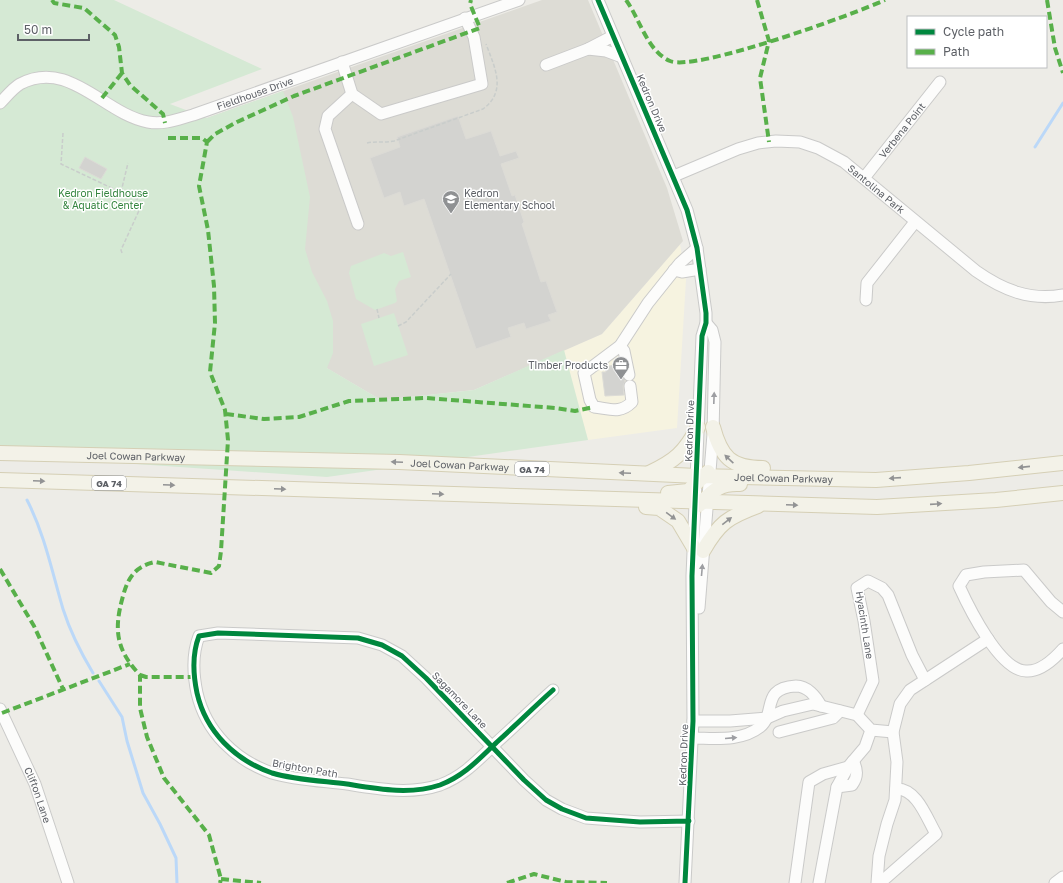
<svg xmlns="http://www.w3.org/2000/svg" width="1063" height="883" viewBox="0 0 1063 883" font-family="'Golos Text',sans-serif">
<rect width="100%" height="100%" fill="#edece7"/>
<!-- commercial -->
<path fill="#f6f3e0" d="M680,244L686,280L677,428L588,440L565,364L564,350L602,334Z"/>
<!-- education -->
<path fill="#dddcd5" d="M542,0H588L667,188L683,241L602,334L474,390L381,400L247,321L207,118Z"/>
<!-- green -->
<path fill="#d5e9d4" d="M0,0H114L262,69L170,104L207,118L283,91L293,117L310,197L305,249L312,272L327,301L333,321V353L327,368L381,400L474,390L564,350L588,440L327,477L92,461L0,460Z
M403,252L411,277L399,281L395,289L397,301L395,303L375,310L356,299L349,273L351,266L384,253L391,256Z
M394,313L408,355L374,366L361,324Z"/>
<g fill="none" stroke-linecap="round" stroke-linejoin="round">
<!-- stream -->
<path stroke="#bbd8f8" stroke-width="3" d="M1035,147L1063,103
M27,500C45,535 52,572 63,609C70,631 81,653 93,673
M99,681L122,717L127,741L143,793L160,824L176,858L177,883"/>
</g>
<!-- building -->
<path fill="#d3d3d0" stroke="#dcdbd6" d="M458,116L466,139L491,131L500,156L516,151L519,158L501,164L512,196L515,195L524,222L522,224L541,282L546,281L557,312L548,315L551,321L526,329L524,323L508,328L511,337L476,349L424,199L404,206L400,192L384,198L370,158L400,147L397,137Z
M85,157L107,169L101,179L79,168Z
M614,365V371L621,370L625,381L623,386L624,395L605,396L602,372H606L605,367Z"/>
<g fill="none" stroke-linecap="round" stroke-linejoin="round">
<!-- minor casing -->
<g stroke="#cacac9" stroke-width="13">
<g id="minor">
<path d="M598,0L687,210L697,248L706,313V323L702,336L692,576L693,721L685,883"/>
<path d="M588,49L606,51L622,57"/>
<path d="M342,62L352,94L381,114L482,84L474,37L465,18"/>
<path d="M546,65L588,49L613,36"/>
<path d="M352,94L328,116L325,129L358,224"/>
<path id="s1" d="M0,103C6,97 13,88 20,84C69,58 104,114 148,122C164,125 178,119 193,115L519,0"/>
<path id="s2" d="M674,176L738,149L758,143L776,141L800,142L818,148L844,162L976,271C1003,290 1030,301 1063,295"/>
<path id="s3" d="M864,178L940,82"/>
<path d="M674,270L682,272L700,269"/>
<path d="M866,300L867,283L915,222"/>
<path d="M620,346L624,351L629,375"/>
<path d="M630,386L632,402C620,414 611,409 594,407L590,400L584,373L620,346L648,303L680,263L697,248"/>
<path d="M699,608L713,434L715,342L712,330L706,323"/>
<path d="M1063,612L1051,602L1024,570L984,572L966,575L959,586C969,608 1000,671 1026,671C1040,672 1055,658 1063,649"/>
<path d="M553,690C534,707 516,725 497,742C479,759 464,776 440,785C410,795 378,789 347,784C323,781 295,780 272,773C235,760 206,732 197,693C193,674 192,654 199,636L218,633L358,638L382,645L402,656L426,678L524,780L546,800L562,809L586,818L640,822L689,821"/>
<path id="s4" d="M0,709L35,784L68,883"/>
<path d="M857,715L873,681L864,621L857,588L868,581L882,588L888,595L912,655L925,680"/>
<path d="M693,721H730L767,718L783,711L813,704L857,715L871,730L893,732"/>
<path d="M779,732L833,718L840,711"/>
<path d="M692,738C714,738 741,742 760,727C777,713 760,688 796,686C807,686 816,696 821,706"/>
<path d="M837,787L852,785C858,777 858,770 853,761"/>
<path d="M795,883L809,782L823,774L848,767L865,747L871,730"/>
<path d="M819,883L837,787L848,767"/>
<path d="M877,883L879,856L887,824L895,800L897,762L893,732L900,704L910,690L988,639"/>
<path d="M880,883L936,834C927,819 917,788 896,789"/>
<path d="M1055,883L1063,877"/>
</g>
</g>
<!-- major casing -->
<g stroke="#d5cfb5" stroke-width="16">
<g id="major">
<path d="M713,427C721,457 731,468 763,468"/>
<path id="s5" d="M0,453L399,462L697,476L876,480L969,473L1063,463"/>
<path d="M649,473C675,461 685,452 698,427"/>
<path d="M0,480L877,507L996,500L1063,493"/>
<path d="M668,493L688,491L708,472"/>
<path d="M699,505C713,491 719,483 740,484"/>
<path d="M646,507L659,508L678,521L694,548"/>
<path d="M703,551C719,523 728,517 758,506"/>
</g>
</g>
<!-- path -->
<path stroke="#c9cdcb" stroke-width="1.5" stroke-dasharray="4 2" stroke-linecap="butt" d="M63,133L61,164L120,192
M367,143C376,141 385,143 394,141L483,109C507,91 495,68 486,44
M122,253L121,250L142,204L139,200L121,192L128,163
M377,309L379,318
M398,326L406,322L451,274"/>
<!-- minor -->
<use href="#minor" stroke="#fcfcfb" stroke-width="11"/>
<!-- major -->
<use href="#major" stroke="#f3f2e8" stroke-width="14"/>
<!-- quiet -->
<path stroke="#58b04a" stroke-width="4" stroke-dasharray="8 4" stroke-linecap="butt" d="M52,0L54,3L84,8L115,35L119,47L122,73L130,85L163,114L165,123
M626,0C640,19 647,51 670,61C696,72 854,14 885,0
M757,0L769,41L760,78L769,142
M1047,0L1055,48L1063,73
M102,98L122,73
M168,138H202L207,142L199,186L208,230L214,286L215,323L210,372L225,410L228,440L221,551L219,566L211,573L155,562C136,566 128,577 123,596C114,628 115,649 140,675V708L147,737L164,778L209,835L221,879L220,883
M207,142L215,134L237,122L294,96L480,28L470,4L471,0
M226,414L264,419L299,417L349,401L426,398L555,408L575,411L594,407
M0,569L34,626L63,689
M140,675L146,677H194
M2,713L130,664
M221,879L261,883
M507,883L534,874L566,882L607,883"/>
<!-- cycleway casing -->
<g stroke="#fff" stroke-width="8">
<path id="cycleway" d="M598,0L687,210L697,248L706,313V323L702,336L692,576L693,721L685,883
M553,690C534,707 516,725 497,742C479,759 464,776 440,785C410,795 378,789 347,784C323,781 295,780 272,773C235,760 206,732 197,693C193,674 192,654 199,636L218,633L358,638L382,645L402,656L426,678L524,780L546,800L562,809L586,818L640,822L689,821"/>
</g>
<!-- cycleway -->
<use href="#cycleway" stroke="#00873e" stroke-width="5"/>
</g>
<!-- one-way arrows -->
<defs><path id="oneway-solid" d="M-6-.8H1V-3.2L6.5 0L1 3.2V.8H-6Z"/></defs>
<g fill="#9d9ea2">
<use href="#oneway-solid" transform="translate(714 398) rotate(-88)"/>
<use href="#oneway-solid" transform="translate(702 570) rotate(-85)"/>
<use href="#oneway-solid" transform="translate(731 738) rotate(-5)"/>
</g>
<g fill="#929394">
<use href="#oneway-solid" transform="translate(729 459) rotate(-137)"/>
<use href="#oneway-solid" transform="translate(397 462) rotate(-178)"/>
<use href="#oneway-solid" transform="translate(1024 467) rotate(174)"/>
<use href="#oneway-solid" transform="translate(625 473) rotate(-178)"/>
<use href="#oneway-solid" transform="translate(895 478) rotate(176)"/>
<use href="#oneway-solid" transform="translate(39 481) rotate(2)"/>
<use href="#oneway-solid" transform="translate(169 485) rotate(2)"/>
<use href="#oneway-solid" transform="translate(280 489) rotate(2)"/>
<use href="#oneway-solid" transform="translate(438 494) rotate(2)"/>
<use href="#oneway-solid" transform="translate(936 504) rotate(-4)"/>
<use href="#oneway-solid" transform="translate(792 505) rotate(2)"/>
<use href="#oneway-solid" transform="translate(671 516) rotate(36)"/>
<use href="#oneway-solid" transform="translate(727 521) rotate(-38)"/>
</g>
<!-- icons -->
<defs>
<g id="school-pin" transform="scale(0.9)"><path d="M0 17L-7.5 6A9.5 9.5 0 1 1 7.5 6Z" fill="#8f9193" stroke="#fff"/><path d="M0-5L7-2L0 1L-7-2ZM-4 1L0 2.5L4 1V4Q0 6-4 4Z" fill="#fff"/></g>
<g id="office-pin" transform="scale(0.9)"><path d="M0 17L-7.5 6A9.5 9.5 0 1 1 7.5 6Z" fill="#8f9193" stroke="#fff"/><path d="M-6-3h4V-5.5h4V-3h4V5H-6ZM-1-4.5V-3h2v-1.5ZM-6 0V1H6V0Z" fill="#fff"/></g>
</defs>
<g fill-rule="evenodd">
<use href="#school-pin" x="451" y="199"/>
<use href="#office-pin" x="621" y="365"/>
</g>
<g text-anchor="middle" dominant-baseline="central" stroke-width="3" stroke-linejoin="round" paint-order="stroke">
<!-- shield labels -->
<g fill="#fff" stroke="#8e9094" stroke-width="1">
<rect x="515" y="462" width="34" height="14" rx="3"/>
<rect x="92" y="476" width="34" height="14" rx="3"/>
</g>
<g font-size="9" font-weight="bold" fill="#5d6066">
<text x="532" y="469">GA 74</text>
<text x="109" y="483">GA 74</text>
</g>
<!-- street labels -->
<g font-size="10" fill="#5d6066" stroke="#fff">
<text stroke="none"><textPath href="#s1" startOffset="279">Fieldhouse Drive</textPath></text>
<text transform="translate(652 103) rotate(67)">Kedron Drive</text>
<text stroke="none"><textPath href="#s3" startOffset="61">Verbena Point</textPath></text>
<text stroke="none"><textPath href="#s2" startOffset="223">Santolina Park</textPath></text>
<text transform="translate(689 431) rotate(-88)">Kedron Drive</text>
<text stroke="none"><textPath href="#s5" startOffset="136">Joel Cowan Parkway</textPath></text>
<text stroke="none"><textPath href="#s5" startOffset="460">Joel Cowan Parkway</textPath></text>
<text stroke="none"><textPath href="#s5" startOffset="784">Joel Cowan Parkway</textPath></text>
<text transform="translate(865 625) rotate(81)">Hyacinth Lane</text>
<text transform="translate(460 700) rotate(46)">Sagamore Lane</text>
<text transform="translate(683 755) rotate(-88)">Kedron Drive</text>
<text transform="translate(305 768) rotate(10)">Brighton Path</text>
<text stroke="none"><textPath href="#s4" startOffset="94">Clifton Lane</textPath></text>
</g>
<!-- park labels -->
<g font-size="10" fill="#34853f" stroke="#fff">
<text x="103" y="193">Kedron Fieldhouse<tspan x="103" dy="12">&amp; Aquatic Center</tspan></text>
</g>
<!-- poi labels -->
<g font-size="10" fill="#5d6066" stroke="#fff" text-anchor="start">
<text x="464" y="193">Kedron<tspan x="464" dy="12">Elementary School</tspan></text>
<text x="608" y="365" text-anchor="end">TImber Products</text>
</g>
</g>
<!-- legend -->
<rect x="907" y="16" width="140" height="52" fill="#ffffff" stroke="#bebfc2"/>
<rect x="915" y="29" width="20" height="6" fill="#00873e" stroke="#bebfc2"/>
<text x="943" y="36" font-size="12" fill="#5d6066">Cycle path</text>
<rect x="915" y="49" width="20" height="6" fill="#58b04a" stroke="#bebfc2"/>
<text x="943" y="56" font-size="12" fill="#5d6066">Path</text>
<!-- scale -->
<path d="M18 34v6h71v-6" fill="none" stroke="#5d6066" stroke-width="2"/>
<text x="24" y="34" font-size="12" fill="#5d6066" stroke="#ffffff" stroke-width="3" paint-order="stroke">50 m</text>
</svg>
